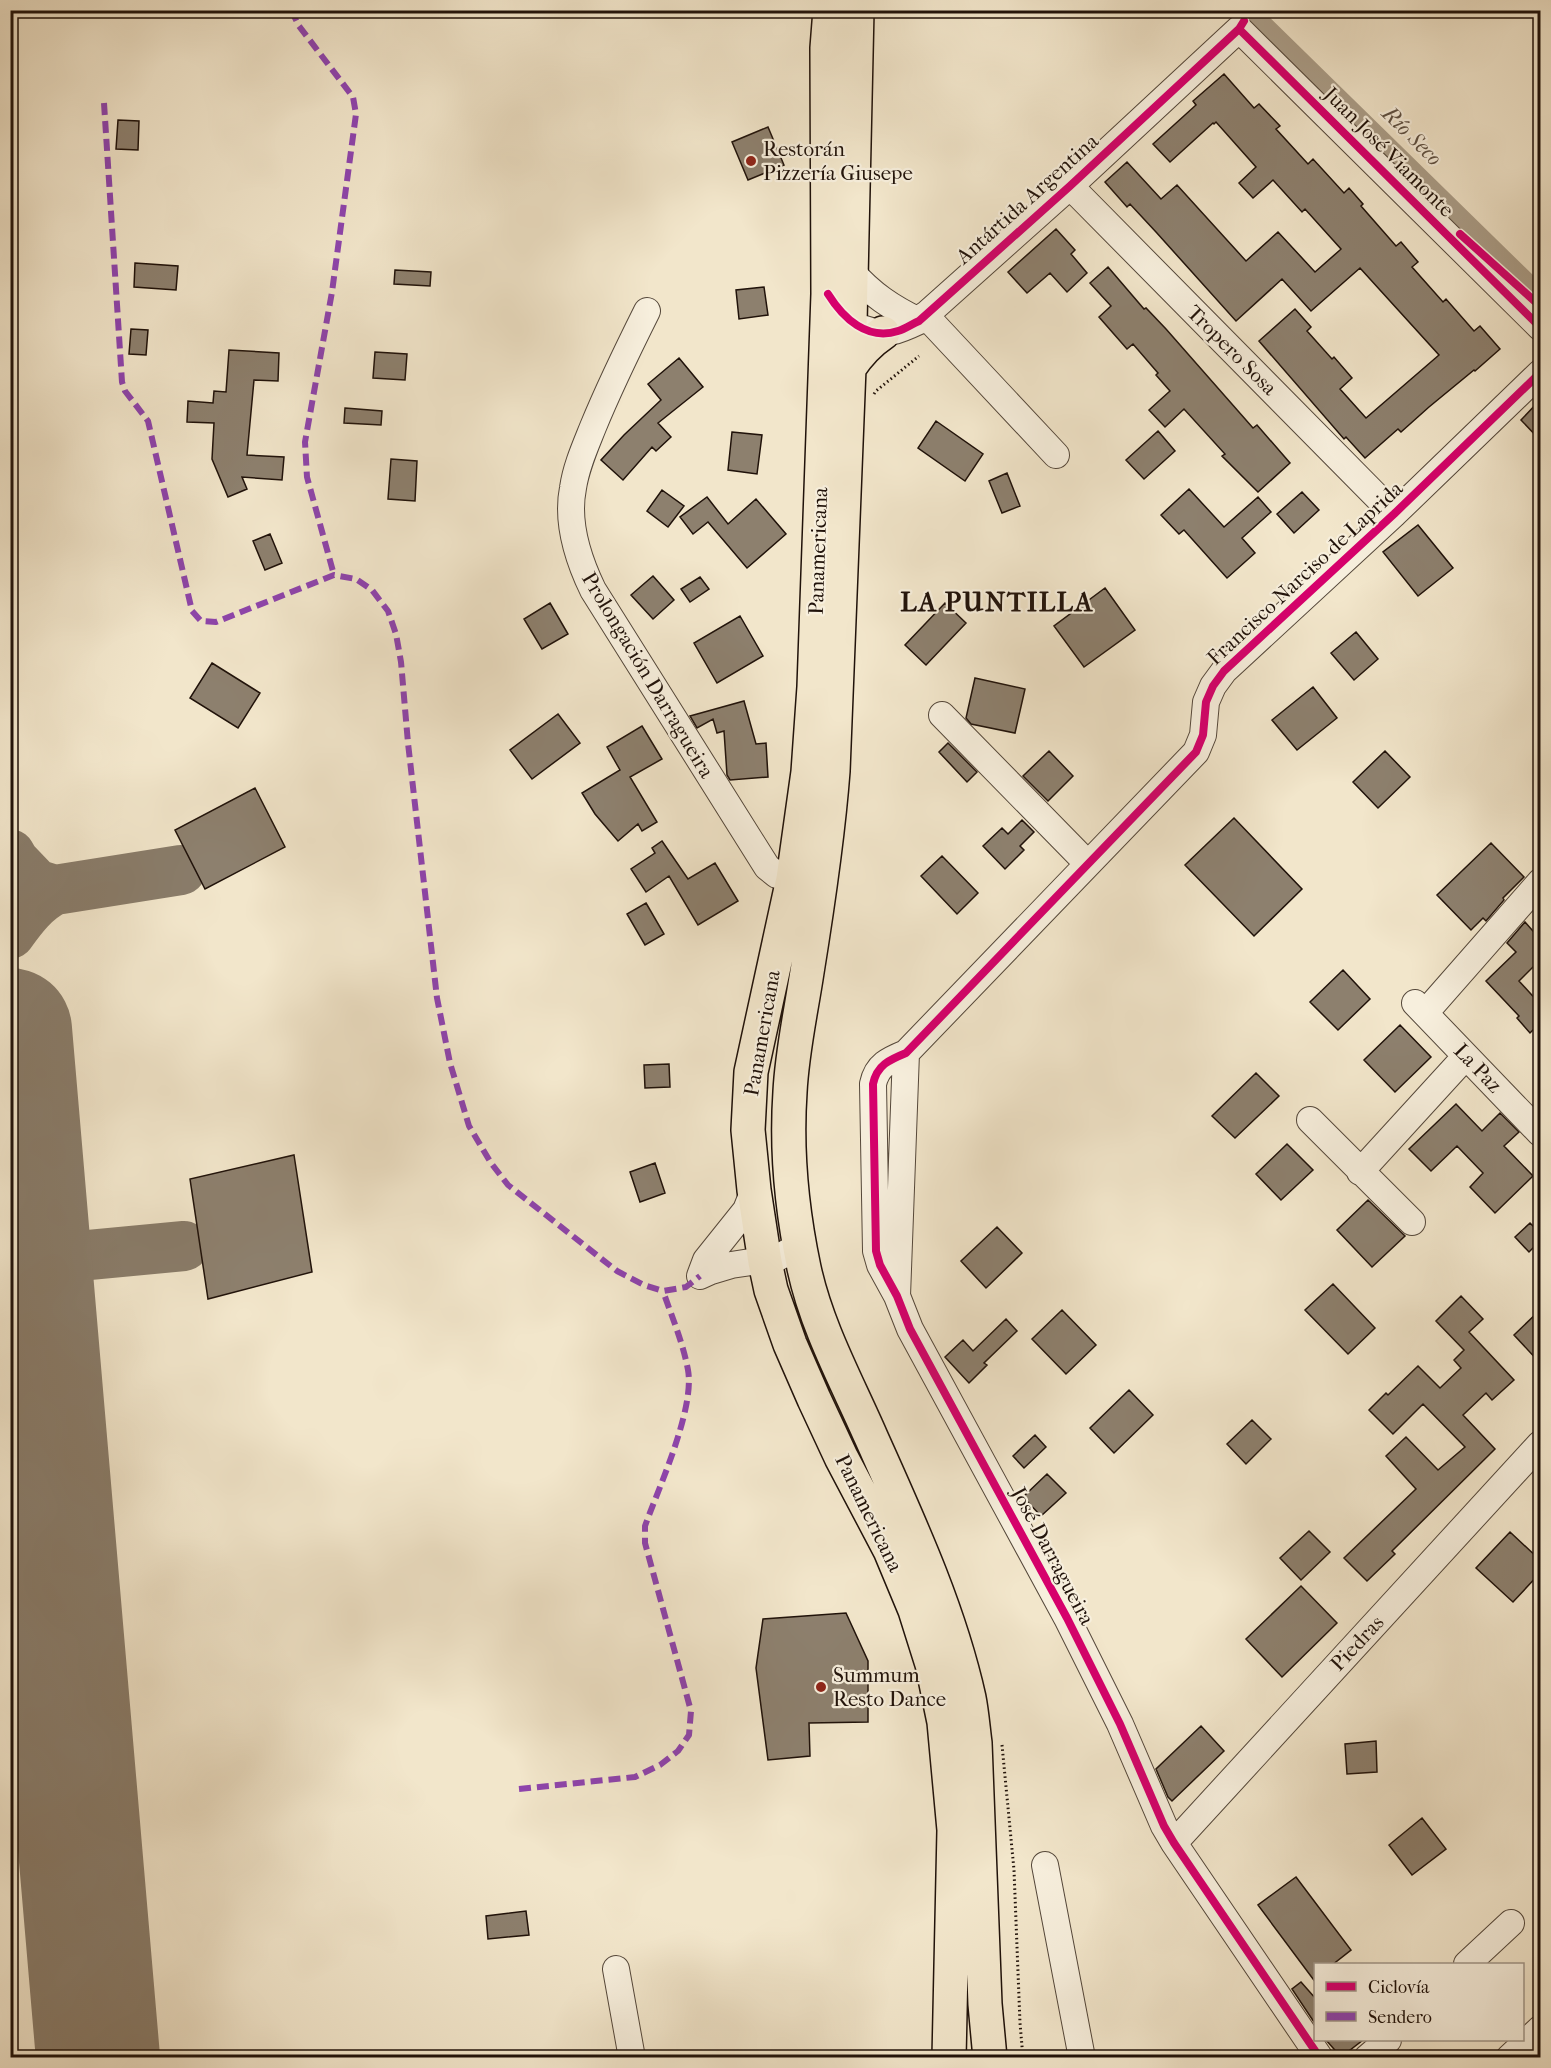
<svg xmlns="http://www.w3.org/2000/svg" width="1551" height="2068" viewBox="0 0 1551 2068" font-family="'IM FELL French Canon',serif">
<rect width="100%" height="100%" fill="#f2e6cb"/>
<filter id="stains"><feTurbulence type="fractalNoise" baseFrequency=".00333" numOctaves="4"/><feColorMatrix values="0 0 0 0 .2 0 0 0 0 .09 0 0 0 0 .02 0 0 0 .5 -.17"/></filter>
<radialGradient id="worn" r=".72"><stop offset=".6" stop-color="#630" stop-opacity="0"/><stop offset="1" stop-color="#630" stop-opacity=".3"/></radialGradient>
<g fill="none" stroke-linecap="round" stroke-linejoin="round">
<!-- canal -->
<path stroke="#ab9e89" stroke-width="20" d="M1251,10L1258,20L1540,296"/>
<!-- taxiway -->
<path stroke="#897c6a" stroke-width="50" d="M10,854L14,861L36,884L55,890
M10,934C23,916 35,900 55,890L181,870
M27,1223C34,1244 36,1249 57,1258
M33,1304C38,1282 40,1274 57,1258L184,1246"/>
<!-- runway -->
<path stroke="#897c6a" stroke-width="124" d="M10,1030L98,2058"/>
</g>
<!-- building -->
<path fill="#8d806e" stroke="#20120a" stroke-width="1.5" d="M1224,74L1254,108L1259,104L1280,126L1276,129L1308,164L1313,159L1344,193L1349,188L1363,204L1361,206L1396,246L1401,242L1418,262L1412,267L1443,302L1446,299L1474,331L1480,326L1500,349L1475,371L1474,370L1429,407L1401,432L1398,429L1365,458L1346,437L1344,439L1259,341L1295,309L1311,327L1307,331L1332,359L1334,357L1352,378L1340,389L1366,418L1439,355L1360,268L1311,311L1282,279L1236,321L1156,232L1130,204L1127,207L1105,182L1127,162L1161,199L1177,185L1246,261L1278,232L1315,272L1340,250L1341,249L1305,209L1302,212L1273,180L1253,198L1239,183L1256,167L1216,122L1214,124L1213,123L1170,162L1153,144L1196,105L1193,101Z
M118,120L139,121L138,150L116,149Z
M768,127L784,165L748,180L732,142Z
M1056,229L1075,250L1071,254L1087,273L1067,292L1050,273L1027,293L1008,272Z
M135,263L178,266L176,290L134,287Z
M1108,267L1144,309L1146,308L1166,329L1253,428L1257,425L1290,463L1258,492L1222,456L1225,454L1184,409L1165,427L1149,410L1170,391L1156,375L1158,373L1133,344L1127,349L1099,317L1111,306L1090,283Z
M395,270L431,272L430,286L394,284Z
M764,287L768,315L739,319L736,290Z
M131,329L148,330L146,355L129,354Z
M229,350L279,353L278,381L254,380L247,455L284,457L282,480L242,477L247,489L228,497L212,459L214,423L187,422L188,401L213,403L214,391L226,392Z
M375,352L407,354L405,380L373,378Z
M679,358L703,387L658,423L671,437L656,451L652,447L623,480L601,460L624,435L661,400L648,384Z
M1540,400V440L1521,420Z
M345,408L382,411L381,425L344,423Z
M936,421L983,454L965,481L918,448Z
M1158,431L1175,451L1144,479L1126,460Z
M732,432L762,435L757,474L728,470Z
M391,459L417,461L415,501L388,499Z
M1007,473L1020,506L1002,513L989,481Z
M1189,489L1224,527L1258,497L1271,512L1242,538L1255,553L1227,578L1184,530L1179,534L1161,515Z
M662,490L684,506L668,527L647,511Z
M1302,492L1319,510L1294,533L1277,514Z
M707,497L728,524L756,499L786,534L747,568L708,522L693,534L680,517Z
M1418,525L1453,568L1418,596L1383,552Z
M270,534L282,563L265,570L253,541Z
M653,576L674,600L653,619L631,595Z
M700,577L709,589L690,602L681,589Z
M1105,588L1135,630L1084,667L1054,626Z
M550,603L568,634L542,649L524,619Z
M945,603L966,623L926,665L905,645Z
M740,616L763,656L717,683L694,643Z
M1356,632L1378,659L1354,680L1331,653Z
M212,663L260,693L238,728L190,698Z
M975,678L1025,689L1015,733L971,724L966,718Z
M1313,687L1337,718L1297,750L1272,720Z
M744,701L756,744L766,743L768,777L730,780L727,775L724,731L717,733L713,719L697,728L690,716Z
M558,714L580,743L532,779L510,750Z
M642,726L662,759L630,777L657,822L642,831L638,824L618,841L595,814L582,793L620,770L607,747Z
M948,743L977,772L967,782L939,752Z
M1049,751L1073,776L1048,801L1023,776Z
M1385,751L1410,777L1378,808L1353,782Z
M255,788L285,847L205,889L175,830Z
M1234,818L1302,889L1254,936L1185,865Z
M1022,820L1034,832L1020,846L1024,850L1005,869L983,846L1002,828L1008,834Z
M662,841L688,879L715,863L738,901L698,925L669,876L646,892L631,869L655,853L652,848Z
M1491,843L1524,877L1503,898L1504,900L1486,921L1483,918L1471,930L1437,895Z
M942,856L978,893L957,914L921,876Z
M646,903L664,934L645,945L627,914Z
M1525,922L1540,939V960L1519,981L1540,1004V1023L1530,1033L1517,1018L1519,1016L1486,981L1516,952L1507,943Z
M1343,970L1370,999L1338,1030L1310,1002Z
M1400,1025L1431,1057L1395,1092L1364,1060Z
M669,1064L670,1087L645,1088L644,1065Z
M1256,1073L1279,1096L1235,1138L1212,1116Z
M1456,1104L1482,1131L1500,1113L1519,1132L1504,1146L1533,1176L1495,1213L1470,1187L1483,1173L1457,1146L1431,1171L1409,1149Z
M1287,1144L1313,1170L1281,1200L1256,1174Z
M294,1155L312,1272L208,1299L190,1179Z
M655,1163L665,1193L640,1202L630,1172Z
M1368,1200L1405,1236L1372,1267L1337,1230Z
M1530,1223L1540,1233V1241L1529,1252L1515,1237Z
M997,1227L1022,1253L986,1288L961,1261Z
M1333,1284L1375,1328L1348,1354L1305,1310Z
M1461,1296L1483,1319L1469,1332L1514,1380L1492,1400L1486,1393L1463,1415L1495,1449L1392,1551L1395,1554L1367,1581L1344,1558L1416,1489L1386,1456L1406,1437L1438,1470L1465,1447L1423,1404L1393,1434L1369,1410L1386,1393L1388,1395L1418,1366L1440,1388L1461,1368L1454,1360L1464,1350L1436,1321Z
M1062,1310L1096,1345L1066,1374L1032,1339Z
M1540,1310V1363L1514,1335Z
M1006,1319L1017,1331L984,1363L987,1365L969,1383L945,1357L963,1340L973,1351Z
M1129,1390L1153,1415L1114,1453L1090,1428Z
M1252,1420L1271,1439L1246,1464L1227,1444Z
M1035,1435L1046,1447L1024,1468L1013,1456Z
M1047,1474L1066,1493L1041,1516L1023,1497Z
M1309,1531L1330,1552L1301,1580L1280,1558Z
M1510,1532L1540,1560V1573L1513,1602L1476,1568Z
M1301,1586L1337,1623L1282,1677L1246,1639Z
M846,1613L868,1661V1722L809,1723L810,1756L768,1760L756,1668L763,1619Z
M1201,1726L1224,1751L1172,1801L1168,1797L1156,1769Z
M1376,1741L1377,1772L1347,1774L1345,1744Z
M1422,1818L1446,1849L1412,1875L1389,1845Z
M1296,1877L1351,1950L1332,1965H1316V1983L1258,1905Z
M526,1911L529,1935L488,1939L486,1916Z
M1301,1982L1316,1999V2025L1292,1989Z
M1326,2040H1363L1341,2057Z"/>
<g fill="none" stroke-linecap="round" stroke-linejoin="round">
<!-- minor casing -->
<g stroke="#54473a" stroke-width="28">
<path id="minor" d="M1070,186L1394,514
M852,272C871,294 892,308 919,321
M647,311C628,349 609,388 593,427C585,447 576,467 573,488C566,523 578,559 593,590L767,867L777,875L793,879
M925,315L1056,455
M865,329C885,337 900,330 919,321L1070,186L1239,29L1540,327
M942,715L1088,864
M1415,1003L1540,1133
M1425,1013L1540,882
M1310,1120L1412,1222
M1360,1172L1466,1056
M700,1276L711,1271L731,1265L777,1258L801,1245
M700,1276L706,1260L746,1210L754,1190
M897,1296L906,1053
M1174,1843L1540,1444
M1045,1865L1082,2058
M1467,1964L1511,1923
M616,1969L632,2058
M1320,2058L1174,1843L1164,1826L1120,1724L1067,1618L910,1329L897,1296L880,1265L876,1251L873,1084C877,1065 889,1060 906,1053L1196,752L1203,735L1206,702L1213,686L1224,671L1394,514L1540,373
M1367,2058L1388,2040
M1509,2058L1540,2029"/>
</g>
<!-- major casing -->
<g stroke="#20120a" stroke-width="36">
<path id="major" d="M830,10L827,48L828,294L814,687L808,772L793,879L751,1072L748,1130L754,1190L765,1262L771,1290L790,1344L814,1399L841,1457L890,1550L915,1610L932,1664L944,1722L954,1830L949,2058
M857,10L849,368L833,771C828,838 818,904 807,972C801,1012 792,1051 790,1092C786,1150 792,1211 804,1268C817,1328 847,1382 871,1437C909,1522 949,1608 969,1698C972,1713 973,1728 975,1743L985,2004L990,2058
M849,368C859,353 868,343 883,333"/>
</g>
<!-- path -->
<path stroke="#20120a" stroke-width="3" stroke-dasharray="1.5 3" stroke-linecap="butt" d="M874,394L876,391L919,356
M1002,1745L1014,1870L1020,2023L1023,2058"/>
<!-- minor -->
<use href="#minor" stroke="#f7efdd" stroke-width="26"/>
<!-- major -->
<use href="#major" stroke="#f2e6cb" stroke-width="33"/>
<!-- quiet -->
<path stroke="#8e44ad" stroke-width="6" stroke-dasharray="12 6" stroke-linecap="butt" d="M291,10L299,26L353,97L356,114L332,292L305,442L307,477L334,575
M104,103L122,382L125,391L148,421L192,611L201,621L216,622L334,575L356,579L372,590L388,611L396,634L401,662L408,743L437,998L450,1063L469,1126L491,1163L508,1185L617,1271L644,1285L663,1291L686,1287L700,1276
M519,1789L635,1777L660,1765L678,1751L689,1735L691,1711L645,1543V1526C659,1487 695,1409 688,1370C683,1343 672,1317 663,1291"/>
<!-- cycleway casing -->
<g stroke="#f7efdd" stroke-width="11">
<path id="cycleway" d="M1239,29L1540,327
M1460,234L1540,306
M828,294C843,318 867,341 898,331C905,329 912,324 919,321L1070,186L1239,29L1244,21
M1320,2058L1174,1843L1164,1826L1120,1724L1067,1618L910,1329L897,1296L880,1265L876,1251L873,1084C877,1065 889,1060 906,1053L1196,752L1203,735L1206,702L1213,686L1224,671L1394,514L1540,373"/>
</g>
<!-- cycleway -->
<use href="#cycleway" stroke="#d6006c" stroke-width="8"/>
</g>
<!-- markers -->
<g fill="#8f2418" stroke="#f7efdd" stroke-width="2">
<circle cx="751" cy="161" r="6"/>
<circle cx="821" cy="1687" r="6"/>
</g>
<g text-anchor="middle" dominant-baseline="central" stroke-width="4.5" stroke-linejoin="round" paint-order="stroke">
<!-- poi labels -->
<g font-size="21" fill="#20120a" stroke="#f7efdd" text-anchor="start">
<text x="763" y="149">Restorán<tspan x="763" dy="24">Pizzería Giusepe</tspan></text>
<text x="833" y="1675">Summum<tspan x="833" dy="24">Resto Dance</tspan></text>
</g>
<!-- street labels -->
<g font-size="21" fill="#20120a" stroke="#f7efdd">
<text transform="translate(1389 152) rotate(45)">Juan José Viamonte</text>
<text transform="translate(1027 199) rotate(-42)">Antártida Argentina</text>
<text transform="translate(1232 350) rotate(45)">Tropero Sosa</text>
<text transform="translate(818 551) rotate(-88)">Panamericana</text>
<text transform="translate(1305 573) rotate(-43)">Francisco Narciso de Laprida</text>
<text transform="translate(648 675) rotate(59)">Prolongación Darragueira</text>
<text transform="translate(762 1033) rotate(-80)">Panamericana</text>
<text transform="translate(1478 1068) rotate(46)">La Paz</text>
<text transform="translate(869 1513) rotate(64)">Panamericana</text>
<text transform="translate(1053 1556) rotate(62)">José Darragueira</text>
<text transform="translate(1357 1643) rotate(-47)">Piedras</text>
</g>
<!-- water labels -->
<g font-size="22" font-style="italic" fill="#5f5143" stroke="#f7efdd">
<text transform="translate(1412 136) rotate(45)">Río Seco</text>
</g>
<!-- district labels -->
<g font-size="27" font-weight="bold" letter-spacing="1.5" fill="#20120a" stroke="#f7efdd">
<text x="997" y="602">LA PUNTILLA</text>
</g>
</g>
<!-- margin -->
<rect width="1551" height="2068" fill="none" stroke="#f2e6cb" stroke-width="36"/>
<rect x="12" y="12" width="1527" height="2044" fill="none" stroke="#20120a" stroke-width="3"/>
<rect x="18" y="18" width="1515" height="2032" fill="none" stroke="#20120a" stroke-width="1.5"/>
<!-- legend -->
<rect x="1314" y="1963" width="210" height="78" fill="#f7efdd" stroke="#a19789" stroke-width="1.5"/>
<rect x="1326" y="1982" width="30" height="9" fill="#d6006c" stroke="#a19789" stroke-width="1.5"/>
<text x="1368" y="1993" font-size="18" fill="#20120a">Ciclovía</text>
<rect x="1326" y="2012" width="30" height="9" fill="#8e44ad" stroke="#a19789" stroke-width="1.5"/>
<text x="1368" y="2023" font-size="18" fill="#20120a">Sendero</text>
<rect width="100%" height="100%" filter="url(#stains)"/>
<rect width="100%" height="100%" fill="url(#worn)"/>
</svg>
